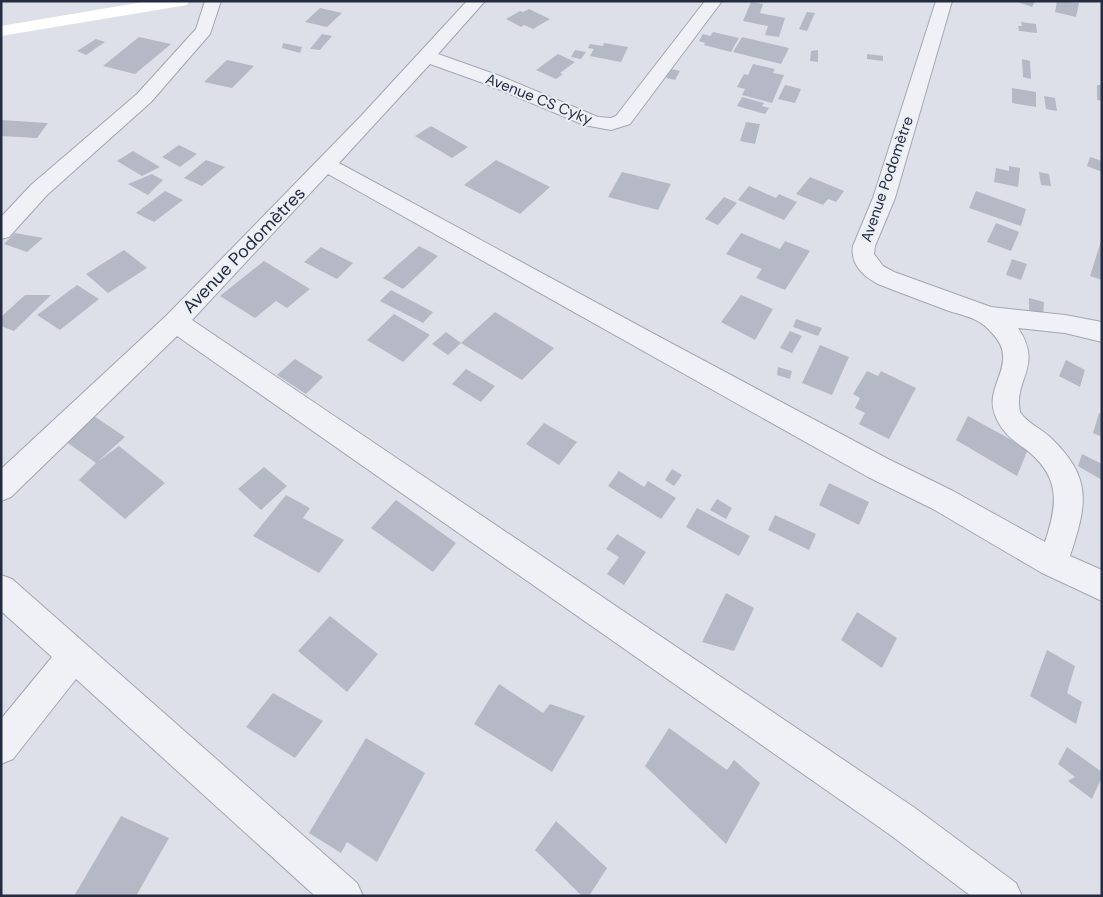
<svg xmlns="http://www.w3.org/2000/svg" width="1103" height="897" viewBox="0 0 1103 897" font-family="'DM Sans',sans-serif">
<rect width="100%" height="100%" fill="#dde0e8"/>
<!-- building -->
<path fill="#b4b9c5" d="M1015,1H1035L1032,7Z
M1057,1L1079,3L1076,17L1055,12Z
M751,2L763,4L760,13L785,18L779,37L765,35L768,26L743,21Z
M320,8L342,13L327,27L305,22Z
M529,9L550,19L533,29L524,25L521,27L506,19L520,11L523,12Z
M807,12L815,13L807,31L799,29Z
M1021,22L1036,24L1037,33L1019,31L1018,26H1022Z
M713,32L739,38L731,52L704,45L705,43L699,41L703,34L710,36Z
M322,34L332,36L320,50L310,49Z
M139,37L171,44L135,74L103,66Z
M742,37L789,48L781,64L733,52Z
M96,39L105,42L86,55L77,51Z
M283,43L302,47L300,53L282,48Z
M604,43L628,47L621,62L590,56L594,49L588,48L590,44L603,46Z
M575,50L586,52L581,59L571,57Z
M818,50V62L810,61L811,51Z
M558,54L575,62L560,73L563,74L556,79L536,70Z
M867,54L883,56V61L867,59Z
M1022,59L1030,61L1031,79L1023,77Z
M227,60L254,66L232,88L204,82Z
M753,64L775,69L773,73L784,75L772,103L742,95L745,89L737,87L744,74L748,75Z
M671,69L680,71L675,80L666,78Z
M785,85L801,89L795,103L778,99Z
M1097,85H1102V101L1097,100Z
M1012,88L1036,92V107L1012,103Z
M1044,96L1055,98L1057,111L1046,109Z
M742,97L764,103L762,106L769,108L765,114L737,106Z
M1,120L48,123L37,138L1,136Z
M746,122L760,124L755,144L740,141Z
M431,126L468,147L452,158L415,136Z
M179,145L197,154L180,167L162,157Z
M133,151L160,167L142,176L117,161Z
M1090,157L1102,161V172L1087,166Z
M206,160L225,167L202,186L184,178Z
M496,160L550,187L520,214L464,185Z
M1009,166L1020,168L1018,187L994,182L996,168L1009,171Z
M622,172L671,184L658,210L608,197Z
M1039,172L1049,174L1051,186L1041,185Z
M152,174L163,180L148,195L128,184Z
M810,177L844,191L836,202L828,199L823,205L796,194Z
M749,186L776,198L779,194L797,202L784,220L738,200Z
M165,191L183,200L154,222L136,213Z
M976,191L1026,209L1021,226L969,208Z
M724,197L737,203L718,225L705,219Z
M996,223L1019,232L1011,251L987,242Z
M15,233L43,238L27,252L4,244Z
M741,233L780,249L785,241L810,251L785,290L756,278L762,269L726,254Z
M1102,238V280L1090,276Z
M419,246L438,256L403,289L383,278Z
M321,247L353,263L337,279L304,262Z
M124,250L147,268L108,293L86,274Z
M1012,259L1027,264L1021,280L1006,275Z
M264,261L310,289L287,308L276,301L255,318L220,296Z
M77,285L99,299L60,330L37,315Z
M391,290L433,312L423,323L380,301Z
M25,295H51L14,331L1,326V317Z
M741,295L773,309L755,340L721,322Z
M1029,298L1044,302L1043,316L1029,311Z
M495,312L554,348L522,380L461,343Z
M394,314L430,335L403,362L367,340Z
M796,319L822,328L818,336L793,327Z
M790,331L802,336L792,353L780,348Z
M446,332L461,343L448,355L432,344Z
M820,345L849,357L832,395L802,383Z
M295,359L323,377L306,394L277,375Z
M1066,360L1085,370L1080,387L1059,376Z
M778,367L792,371L790,379L777,375Z
M466,369L495,386L481,402L452,384Z
M867,371L878,376L881,371L916,388L889,439L859,424L865,413L855,408L860,398L853,394Z
M1099,413L1102,414V437L1093,433Z
M94,416L125,437L97,462L119,446L165,483L125,519L79,480L96,463L65,441Z
M968,416L1028,449L1017,476L956,440Z
M544,423L577,442L559,465L526,444Z
M1082,454L1102,464V480L1078,466Z
M264,467L287,486L261,510L238,489Z
M672,469L682,475L674,486L665,480Z
M619,471L644,487L648,481L676,498L661,519L608,486Z
M829,483L869,502L859,525L819,505Z
M286,495L310,508L303,518L344,540L319,573L253,536Z
M717,499L732,508L726,519L710,510Z
M396,500L456,543L433,572L371,528Z
M697,508L750,536L739,556L686,527Z
M775,515L816,534L809,550L768,530Z
M617,534L646,552L624,585L607,574L619,557L606,549Z
M726,593L754,608L734,651L702,642Z
M857,612L897,638L882,668L841,640Z
M330,616L378,654L347,692L298,651Z
M1047,650L1075,666L1067,693L1082,702L1076,724L1030,696Z
M499,684L543,713L550,704L585,716L552,772L474,724Z
M273,693L323,721L295,758L246,727Z
M669,728L727,770L734,760L760,783L726,844L645,766Z
M366,738L425,773L377,862L347,842L341,853L309,833Z
M1067,747L1102,772V777L1092,799L1068,781L1075,777L1058,764Z
M121,816L169,838L136,896H74Z
M556,821L607,868L589,896H582L535,850Z"/>
<g fill="none" stroke-linecap="round" stroke-linejoin="round">
<!-- street casing -->
<g stroke="#a2a6b2" stroke-width="2">
<path id="street" d="M205,1H221L210,34L151,102L47,195L9,237L1,239V217L31,185L137,94L196,29Z
M467,1H485L438,54L500,76L598,117L611,118L616,116L705,1H722L630,124L611,130L584,125L486,84L430,64L339,163L656,335L888,459L953,491L1045,542C1058,503 1061,476 1024,448C1011,439 1001,431 995,415C983,385 1021,363 992,333C989,330 985,325 981,323C972,317 959,314 949,311C925,302 901,293 878,284C863,276 850,264 853,246L873,198L936,1H952L895,198L875,246L874,254L883,266L894,272L991,307L1065,315L1102,322V342L1065,333L1018,328C1044,366 1013,379 1020,412C1027,423 1040,428 1050,437C1093,478 1087,504 1070,556L1102,570V601L1042,573L933,509L868,477L328,174L192,320L915,808L1016,883L1022,896H971L889,834L177,336L11,497L1,501V469L167,315L361,116Z
M1,575L12,579L357,883L363,896H315L76,679L13,759L1,764V719L52,657L1,611Z"/>
</g>
<!-- street -->
<use href="#street" fill="#f0f1f6" fill-rule="evenodd"/>
<!-- secondary -->
<path fill="#fff" fill-rule="evenodd" d="M149,1H189L187,5L1,36V26Z"/>
</g>
<g text-anchor="middle" dominant-baseline="central" stroke-width="4" stroke-linejoin="round" paint-order="stroke">
<!-- far-street labels -->
<g font-size="15" fill="#252c40" stroke="#eceff6">
<text transform="translate(539 99) rotate(22)">Avenue CS Cyky</text>
<text transform="translate(887 179) rotate(-71)">Avenue Podomètre</text>
</g>
<!-- street labels -->
<g font-size="18" fill="#252c40" stroke="#eceff6">
<text transform="translate(244 250) rotate(-46)">Avenue Podomètres</text>
</g>
</g>
<!-- border -->
<rect width="1103" height="897" fill="none" stroke="#252c40" stroke-width="5"/>
</svg>
